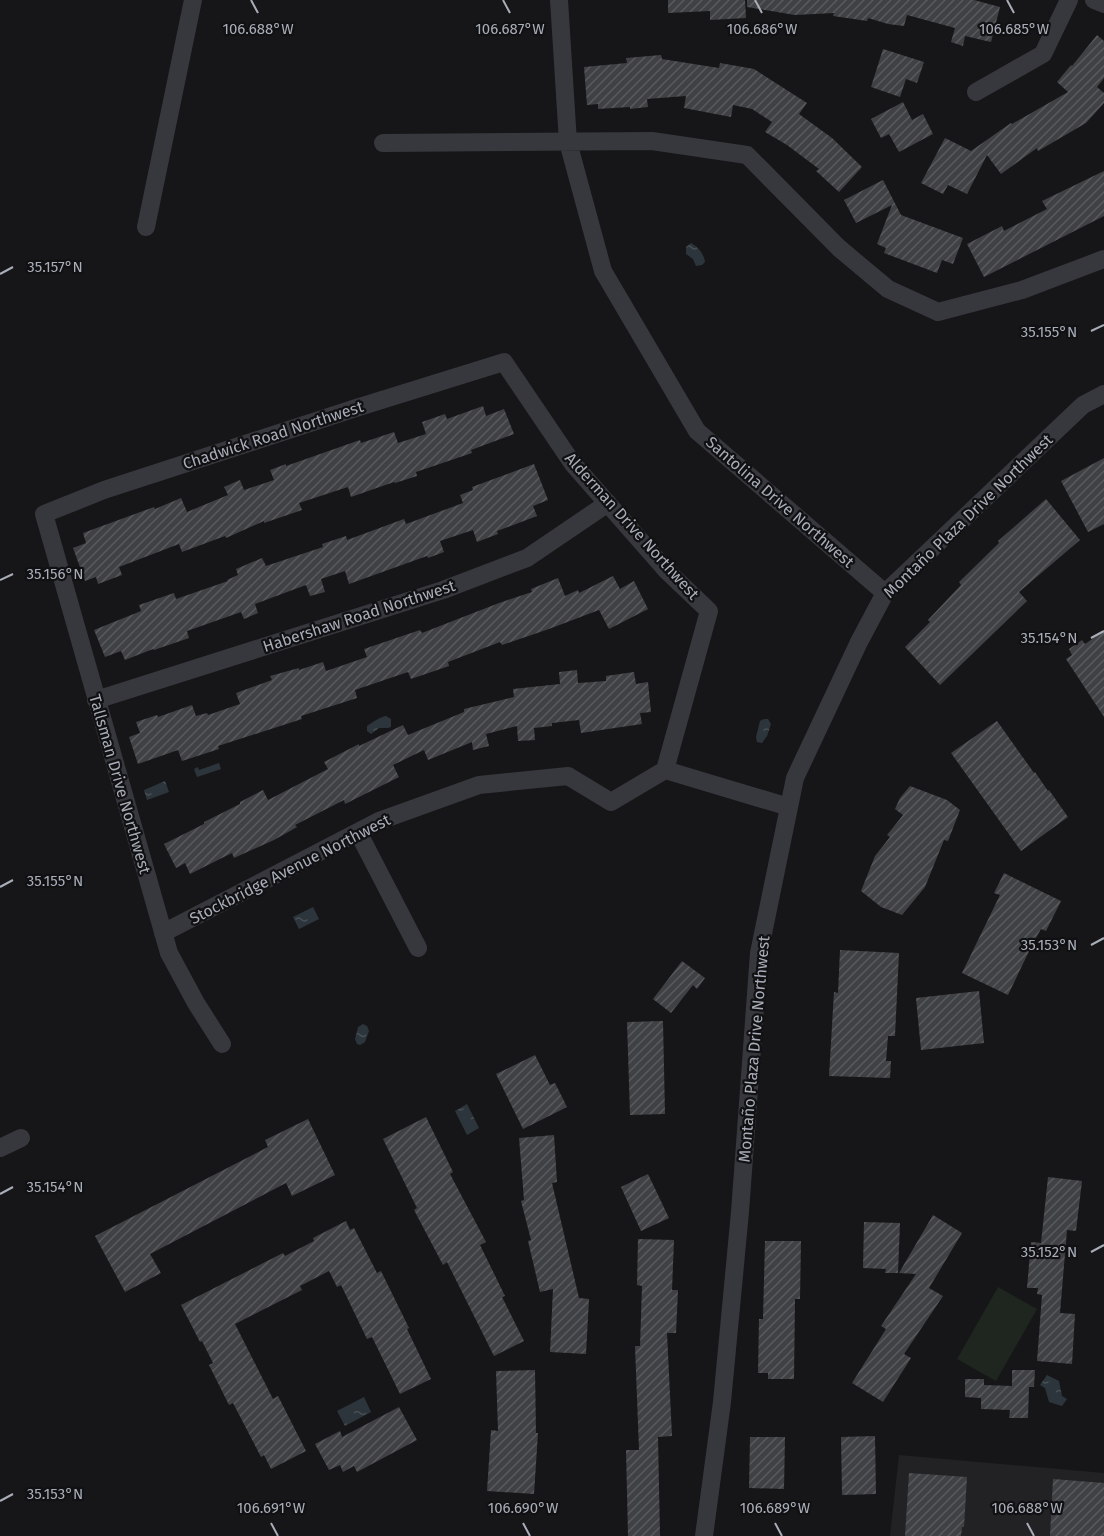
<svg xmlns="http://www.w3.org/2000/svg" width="1104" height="1536" viewBox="0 0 1104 1536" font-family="'Fira Sans',sans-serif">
<defs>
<pattern id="water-ripples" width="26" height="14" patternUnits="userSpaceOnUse" patternTransform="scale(1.5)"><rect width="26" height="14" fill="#2c353c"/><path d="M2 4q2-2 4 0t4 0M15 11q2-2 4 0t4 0" fill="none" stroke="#485056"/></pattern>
<pattern id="building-hatch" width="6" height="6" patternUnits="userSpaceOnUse" patternTransform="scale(1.5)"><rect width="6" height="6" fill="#404145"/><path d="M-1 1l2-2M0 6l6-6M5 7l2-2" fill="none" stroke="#595a5e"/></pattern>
</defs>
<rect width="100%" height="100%" fill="#161618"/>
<!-- built -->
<path fill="#222225" d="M899,1455L1104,1473V1536H890Z"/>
<!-- park -->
<path fill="#1e261f" d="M998,1287L1037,1309L996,1381L957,1359Z"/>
<!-- water -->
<path fill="url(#water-ripples)" d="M691,243C698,247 704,254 705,262L702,265L696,266L693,259L686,254V247Z
M386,716L391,719V727L388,728H379L371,734L367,731V726C373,722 380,717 386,716Z
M764,719H768L771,724L767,736L762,743L757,742L756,737L760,721Z
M219,763L221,769L197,777L194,769L198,767L199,770Z
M165,781L169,792L147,800L144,790Z
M313,907L319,919L299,929L293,917Z
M363,1024L367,1026L369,1031L365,1042L360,1045L357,1044L355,1039L358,1027Z
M467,1104L479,1128L467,1135L455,1111Z
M1047,1375L1059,1381L1062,1396L1067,1399L1062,1406L1049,1402L1045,1388L1040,1385Z
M364,1397L371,1412L345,1426L337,1411Z"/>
<!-- building -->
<path fill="url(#building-hatch)" d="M668,0H745L746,18L710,20V11L668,13Z
M747,0H974L1000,7L991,42L965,36L963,46L951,42L955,28L907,15L904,26L888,24L868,18L867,21L833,16L834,13L795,15L747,7Z
M1097,35L1104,41V78L1097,87L1104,93V103L1086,123L1038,151L1037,148L1001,174L987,155L967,194L948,185L943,194L921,183L945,138L971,151L1011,123L1012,124L1068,92L1057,82L1071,65L1072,66Z
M883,49L924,62L917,83L906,79L900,97L871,87Z
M661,55L662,59L719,68L720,63L754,69L807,103L799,114L832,138L862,167L839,192L816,171L819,169L787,145L765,132L772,122L752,109L733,105L731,117L684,108L686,96L647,99L648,107L630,109V107L598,109V104L587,105L584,67L627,63L626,58Z
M903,102L912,120L923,114L933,134L899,152L889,134L881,138L871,119Z
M1104,171V216L984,277L967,244L1002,226L1004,231L1047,209L1042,201Z
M883,180L901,215L963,238L953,264L942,260L937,273L884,253L886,248L877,244L892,205L856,223L844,200Z
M483,406L486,416L504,409L514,434L471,450L472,453L416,472L417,476L395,483L394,482L351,497L348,487L299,503L302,510L264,523V521L226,538L225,536L182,552L179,544L119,567L122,575L98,584L96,577L85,581L73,548L86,543L83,533L154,507L155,509L181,498L187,512L228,495L224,487L240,480L244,490L274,480L270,470L286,464V466L360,440L361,443L394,432L398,443L426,434L422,422L445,414L447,419Z
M1104,458V524L1088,532L1061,481Z
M534,464L548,500L533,506L537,516L497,531L498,534L477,542L473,530L440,541L444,552L428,558L427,556L349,584L345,571L321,579L325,592L310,596L306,585L255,604L258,613L244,619L241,612L187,631L189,638L154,650L153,649L125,660L121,651L105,657L94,630L141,611L139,605L174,593L176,599L228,581L227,580L238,575L236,569L262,558L266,566L323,547L322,544L346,536L347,540L404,519L406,524L463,503L460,495L473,490L472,487Z
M1046,499L1080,540L1019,592L1027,601L940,685L905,647L930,622L928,620L961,585L959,582L999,543L998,541Z
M613,576L620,589L634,581L648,609L609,629L599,610L549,629L502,645L500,642L448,662L449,666L411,679L408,672L355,690L357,698L301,716L302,719L218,746L219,749L182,761L178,750L138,764L129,737L140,733L136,722L157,715L158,717L192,705L196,716L207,713L208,715L240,704L236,693L272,680L270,676L299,668V670L323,662L326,671L367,657L364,649L420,630L422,633L499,603L532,592L531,589L558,578L565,596L578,590L579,593Z
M1104,631V717L1066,659L1072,655L1069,649L1082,640L1085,644Z
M577,670L578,683L606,681V676L634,672L636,684L648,682L651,712L640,713L642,724L581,733L579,720L552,723V726L534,728L535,740L518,741L517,726L486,734L489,746L473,750L472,742L428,760L424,750L393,765L399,777L345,804L344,800L295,825L297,827L274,840L234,858L232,853L190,874L185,863L176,868L164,844L204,824V822L240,804V802L263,790L268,800L328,769L324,762L359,744V746L403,725L408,735L464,712V709L514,697L513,689L560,684L559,672Z
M997,721L1034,773L1035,772L1048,791L1049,790L1068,817L1021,851L951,753Z
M910,786L947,800L960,810L948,841L944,840L925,887L902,915L881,907L861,891L875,856L890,837L887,835L903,815L895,809L900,798Z
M1004,873L1061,901L1046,931L1041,929L1033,943L1008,995L962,973L1000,895L994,893Z
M840,950L899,953L895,1036H888L886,1061H891L890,1078L829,1076L834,992L838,993Z
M682,961L705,978L697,989L693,985L671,1013L653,999Z
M979,991L984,1043L921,1050L916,998Z
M663,1021L665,1114L630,1115L627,1022Z
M535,1055L550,1085L555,1083L567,1107L523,1129L496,1074Z
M426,1117L453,1172L450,1174L486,1242L480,1245L505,1296L502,1297L524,1341L494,1356L447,1262L443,1265L414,1210L417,1208L383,1139Z
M308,1119L335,1175L292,1196L286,1183L150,1254L161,1273L125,1292L95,1236L268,1147L265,1140Z
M554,1135L557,1182L552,1183L579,1298L589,1299L586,1354L550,1352L553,1289L540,1292L528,1241L531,1240L521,1201L524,1200L519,1138Z
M648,1174L669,1218L641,1231L621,1187Z
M1048,1177L1082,1181L1076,1231L1067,1230L1060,1313L1075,1314L1072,1364L1037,1361L1042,1295L1037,1294L1038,1288H1027L1031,1242L1041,1243Z
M933,1215L962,1233L929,1288L943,1296L904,1354L911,1358L883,1402L852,1383L886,1329L881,1326L916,1274L899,1273Z
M346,1221L350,1230L354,1228L377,1273L381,1271L409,1328L407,1329L431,1379L400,1394L372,1337L367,1339L341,1285L337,1287L329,1271L300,1286L302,1290L235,1324L273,1399L278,1396L306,1451L271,1469L264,1455L261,1457L233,1403L229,1405L209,1365L213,1363L202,1341L200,1342L181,1305L283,1253L285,1256L314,1241L313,1238Z
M864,1222L900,1223L898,1273H885L886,1269L863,1268Z
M638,1239L674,1240L672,1290H678L676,1333H667L672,1436L658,1437L660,1536H628L626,1450H639L635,1346H640L642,1286L637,1285Z
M765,1241H801L800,1299H795L794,1379H768V1373H758L759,1319H763Z
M535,1370L536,1433H538L534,1494L487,1491L491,1430L498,1431L496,1371Z
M1012,1370H1035L1034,1387H1029L1028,1418H1009L1010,1410L981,1409V1398L965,1397V1379H984V1385L1012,1386Z
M399,1407L417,1440L357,1472L354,1466L343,1472L340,1465L329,1470L315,1444L340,1431L342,1437Z
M875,1436L876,1494L842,1495L841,1437Z
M750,1437H785L784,1489L749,1488Z
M909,1473L967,1477L964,1527H962L961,1536H905Z
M1053,1479L1104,1483V1536H1050Z"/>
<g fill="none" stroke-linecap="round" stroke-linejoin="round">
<!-- minor -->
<path stroke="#37383d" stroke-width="18" d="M559,0L568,142L603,271L697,431L885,593
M1094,0L1104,4
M976,92L1043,54L1069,0
M383,143L652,141L747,155L839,248L888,289L938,312L1022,290L1104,259
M146,227L193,0
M96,700L443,590L527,558L608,503
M358,832L418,948
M163,933L379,821L479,785L568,776L611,802L665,770L789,807
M222,1044L196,1003L169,953L44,514L104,490L356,408L504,362L573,464L667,571L709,611L665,770
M0,1148L21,1138
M704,1536L722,1402L740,1212L759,953L795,778L859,642L885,593L1083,405L1104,394"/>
</g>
<!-- ticks -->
<path fill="none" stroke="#a8adb8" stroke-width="2" d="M251,0L258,13M503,0L510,13M755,0L762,13M1007,0L1014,13M0,274L13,267M1091,331L1104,325M0,580L13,574M1091,638L1104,631M0,887L13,880M1091,945L1104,938M0,1194L13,1187M1091,1252L1104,1245M0,1501L13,1494M271,1523L278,1536M523,1523L530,1536M775,1523L782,1536M1027,1523L1034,1536"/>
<g text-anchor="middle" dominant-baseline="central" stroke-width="4.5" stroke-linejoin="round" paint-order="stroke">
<!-- street labels -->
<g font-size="16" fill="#a8adb8" stroke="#111113">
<text transform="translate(273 435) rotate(-18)">Chadwick Road Northwest</text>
<text transform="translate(780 502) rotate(41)">Santolina Drive Northwest</text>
<text transform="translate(968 516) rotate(-44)">Montaño Plaza Drive Northwest</text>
<text transform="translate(632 526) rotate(48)">Alderman Drive Northwest</text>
<text transform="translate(359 616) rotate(-18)">Habershaw Road Northwest</text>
<text transform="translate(120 784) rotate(74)">Tallsman Drive Northwest</text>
<text transform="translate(290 869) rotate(-27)">Stockbridge Avenue Northwest</text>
<text transform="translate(754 1049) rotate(-85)">Montaño Plaza Drive Northwest</text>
</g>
</g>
<g font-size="15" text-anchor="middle" fill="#a8adb8" stroke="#111113" stroke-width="4.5" stroke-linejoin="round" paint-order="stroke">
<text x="258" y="34">106.688°W</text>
<text x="510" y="34">106.687°W</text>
<text x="762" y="34">106.686°W</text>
<text x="1014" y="34">106.685°W</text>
<text x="55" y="272">35.157°N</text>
<text x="1049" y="337">35.155°N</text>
<text x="55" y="579">35.156°N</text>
<text x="1049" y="643">35.154°N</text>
<text x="55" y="886">35.155°N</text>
<text x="1049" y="950">35.153°N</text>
<text x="55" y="1192">35.154°N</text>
<text x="1049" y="1257">35.152°N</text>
<text x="55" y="1499">35.153°N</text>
<text x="271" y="1513">106.691°W</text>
<text x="523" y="1513">106.690°W</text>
<text x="775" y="1513">106.689°W</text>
<text x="1027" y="1513">106.688°W</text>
</g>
</svg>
